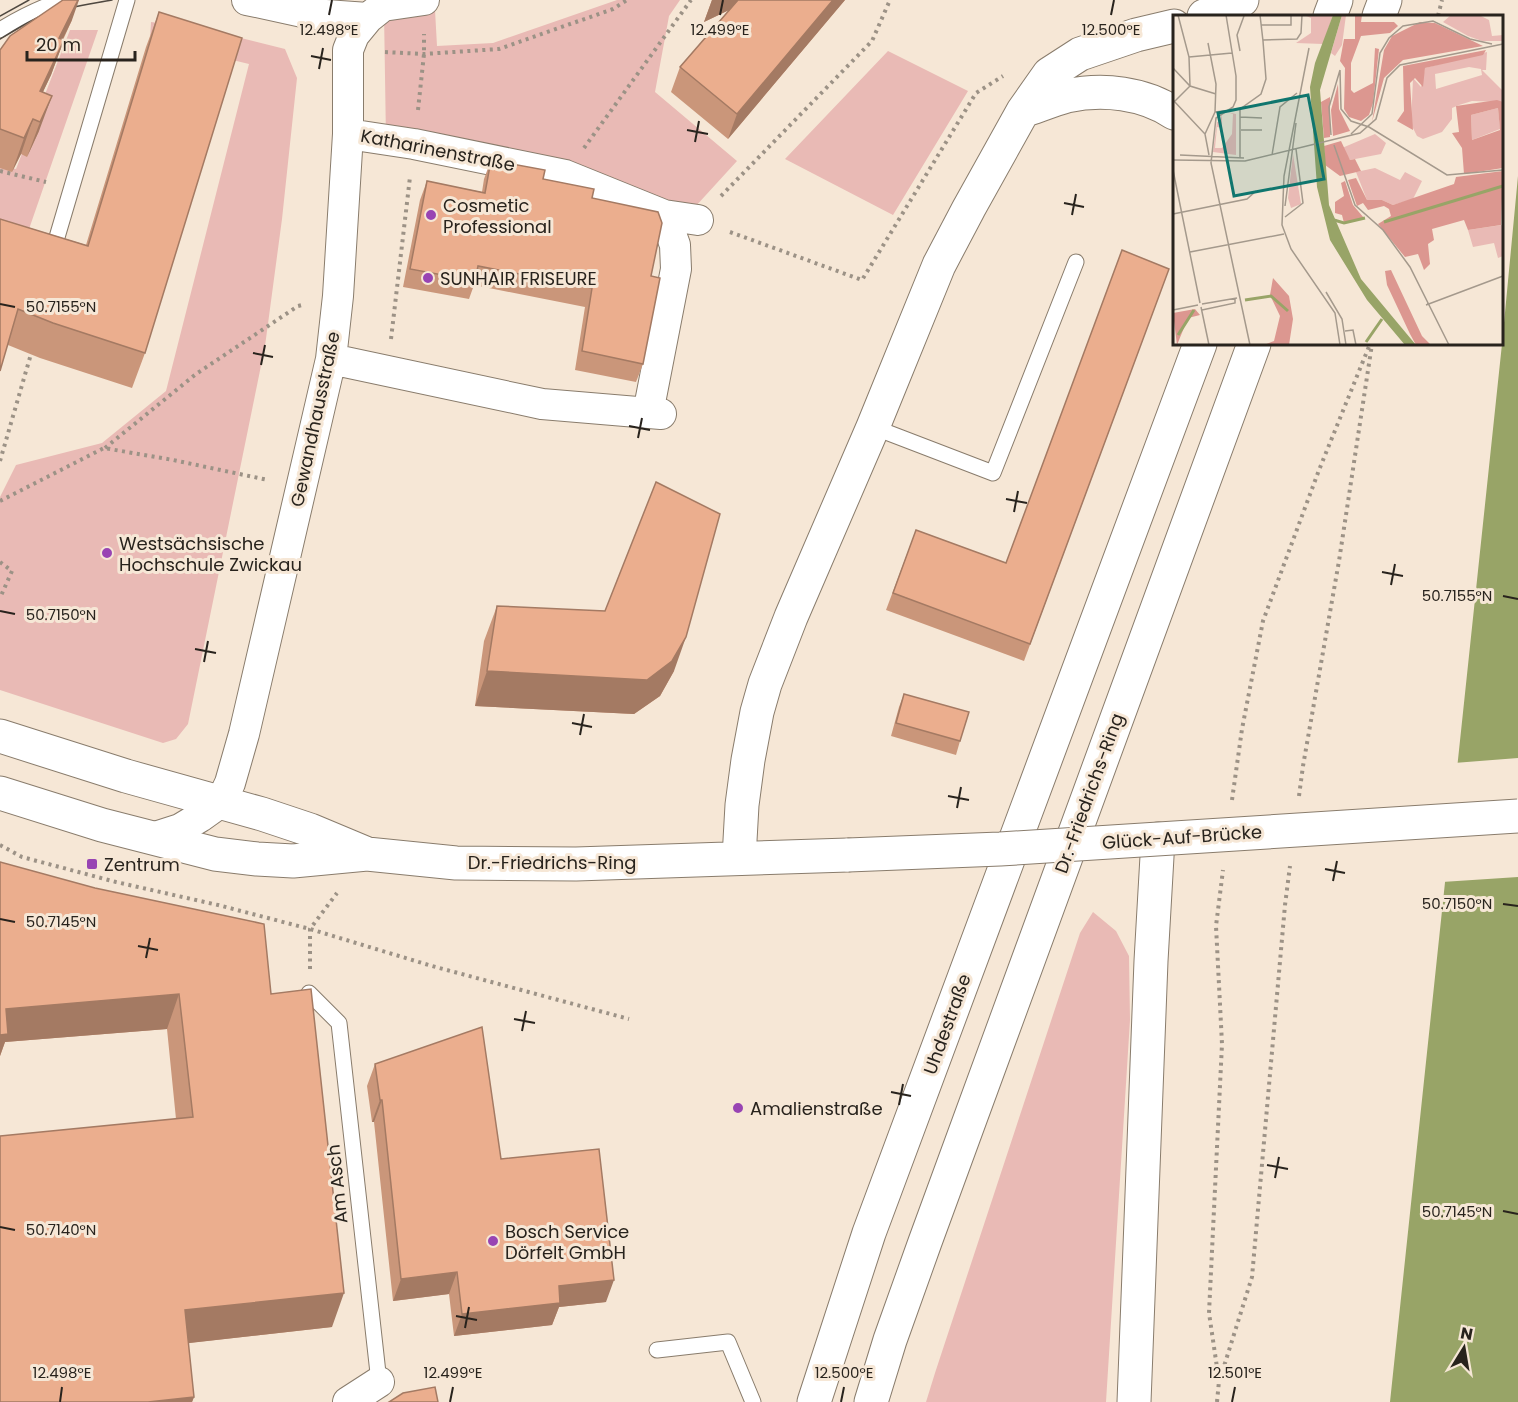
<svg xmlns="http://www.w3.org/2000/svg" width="1518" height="1402" viewBox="0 0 1518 1402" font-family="Poppins,sans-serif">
<rect width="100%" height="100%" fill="#f6e7d6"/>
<!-- green -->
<path fill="#e9bab5" d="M617,0H680L669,16L655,92L737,161L695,207L386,140L384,12L435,10L437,46L493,43Z
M151,22L201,28L285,49L297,78L282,219L265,346L188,724L176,739L163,743L0,690V497L16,465L102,443L166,391L249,64L150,40Z
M70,30H98L20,255L0,249V165L16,169Z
M888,51L968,91L893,215L785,159Z
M1093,912L1116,931L1129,956L1130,1020L1106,1402H926L935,1373L1080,933Z"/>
<!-- water -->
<path fill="#98a467" d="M1518,176V1402H1390L1502,344Z"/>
<!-- pier -->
<path fill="#f6e7d6" d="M1518,758V877L1442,882L1454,763Z"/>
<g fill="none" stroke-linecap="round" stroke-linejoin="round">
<!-- service casing -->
<g stroke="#897c6c" stroke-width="17">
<path id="service" d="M0,30C21,17 41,7 64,0
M55,244L127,0
M873,427L993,473L1076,262
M309,993L339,1023L379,1382
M657,1350L728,1342L753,1402"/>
</g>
<!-- minor casing -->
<g stroke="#897c6c" stroke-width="32">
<path id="minor" d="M247,0L312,14L368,18
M348,134L414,144L565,175L664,215L698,220
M331,359L542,404L661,414
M648,413L676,269L675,245L664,215
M152,838L180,829L200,817L221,802L230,783L244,734L331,359L338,296L348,134V50L354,35L368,18L383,6L424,0
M348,1402L379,1382"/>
</g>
<!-- primary casing -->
<g stroke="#897c6c" stroke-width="35">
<path id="primary" d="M1204,16L1242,0
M1330,16L1336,0
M1379,16L1385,0
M1023,111C1038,106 1053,100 1067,96C1103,88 1144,93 1174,113
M0,736L126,776L262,814L310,830L365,853
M0,793L102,825L215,854L257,859L293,861L367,854L456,863L576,864L848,855
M739,858L742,805L748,760L757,712L765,684L791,617L873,427L939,265L969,208L1023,111L1049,74L1080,54L1136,35L1174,26
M814,1402L869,1233L1200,344
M871,1402L890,1340L925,1242L1254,344
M1134,1402L1151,961L1158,839"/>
</g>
<!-- path -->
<path stroke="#9c9286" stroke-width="4" stroke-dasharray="3 4.5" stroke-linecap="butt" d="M1438,16L1442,0
M385,52L424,54L499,49L613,9L627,0
M418,110L424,54V34
M584,148L691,0
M0,171L46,182
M721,196L872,41L890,0
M730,232L862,280L976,93L1003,76
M391,339L410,177
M105,448L196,374L298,306L302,305
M0,461L31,354
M0,501L104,448L173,460L268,480
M0,562L12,571L0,598
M1299,796L1303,766L1339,561L1372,344
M1232,800L1242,729L1263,621L1319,470L1370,344
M0,845L22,857L116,882L218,905L310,929L432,966L629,1019
M310,969V929L337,893
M1220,1379L1252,1277L1285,905L1290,866
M1217,1402L1219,1381L1209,1313L1222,1044L1216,926L1223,870"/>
<!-- service -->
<use href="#service" stroke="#fff" stroke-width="15"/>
<!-- minor -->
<use href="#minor" stroke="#fff" stroke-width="30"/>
<!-- primary -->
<use href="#primary" stroke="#fff" stroke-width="33"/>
<!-- tram -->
<path stroke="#4f4840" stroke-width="1.5" d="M0,16L29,0
M0,39C15,30 30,20 46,14C67,7 90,4 112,0"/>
<!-- primary-bridge casing -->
<g stroke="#897c6c" stroke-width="35" stroke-linecap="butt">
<path id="primary-bridge" d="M848,855L1000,849L1518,816"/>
</g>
<!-- primary-bridge -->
<use href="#primary-bridge" stroke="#fff" stroke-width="33"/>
</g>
<!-- wall -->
<path fill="#ca967a" d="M712,0H845L728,139L671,92L680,67L729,10L704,22Z
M159,12L145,353L132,388L40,358L8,345L0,219L86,245L146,47Z
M72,20L63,40H64L51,75L43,92L39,131L27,157L21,154L12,172L0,168V50Z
M491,160L592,198L651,276L643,364L636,382L575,370L585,307L474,285L469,299L403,287L420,200L427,181L482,192L484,179Z
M1169,269L1024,661L886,610L916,530L1006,563Z
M497,606L674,671L660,696L634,714L475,706L484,641Z
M904,694L960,741L956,755L891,736L899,707Z
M0,862L271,994L332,1327L188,1343L194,1397L192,1402H0L176,1119L167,1029L5,1042L0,1056Z
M375,1064L501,1159L606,1302L559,1307L552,1325L454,1336L449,1294L393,1301L374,1122H372L367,1086Z"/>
<!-- shaded-wall -->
<path fill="#a47a63" d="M78,0H79L72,20L46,73L59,38Z
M712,0H750L704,22Z
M833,0H845L728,139L737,114Z
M64,40L51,75L27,125L40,91Z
M52,96L39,131L27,157L40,122Z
M33,119L21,154L12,172L24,138Z
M686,637L674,671L660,696L634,714L475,706L487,671Z
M179,994L167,1029L5,1042L0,1056V1024L6,1009Z
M380,1100H382L374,1122H372Z
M457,1272L449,1294L393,1301L401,1279Z
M614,1280L606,1302L559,1307L552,1325L454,1336L462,1314L559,1286Z
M344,1293L332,1327L172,1345L185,1310Z
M194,1397L192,1402H148Z"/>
<!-- building -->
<path fill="#ebae8e" stroke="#a47a63" stroke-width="1.5" d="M63,0H78L59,38L64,40L40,91L52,96L40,122L33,119L24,138L0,129V50L10,36Z
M738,0H833L737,114L680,67Z
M159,12L242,38L145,353L53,323L18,309L0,371V219L88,246Z
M491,160L545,170L543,179L594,189L592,198L658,212L662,223L651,276L660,278L643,364L582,351L592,288L478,266L475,281L410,269L427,181L485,193Z
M1122,250L1169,269L1030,644L893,593L916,530L1006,563Z
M656,482L720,514L686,637L672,661L647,680L487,671L497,606L605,611Z
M904,694L969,712L960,741L896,723Z
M0,862L95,888L264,924L271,994L311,989L344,1293L185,1310L194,1397L148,1402H0V1136L193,1117L179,994L6,1009L8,1034L0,1035Z
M482,1027L501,1159L599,1149L614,1280L559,1286L560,1303L462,1314L457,1272L401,1279L382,1100H380L375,1064Z
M435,1387L438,1402H389L403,1393Z"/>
<!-- ticks -->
<path fill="none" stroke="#28231d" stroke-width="2" d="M329,15L332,0M720,15L723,0M1111,15L1114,0M311,56L331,60M319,69L323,48M687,130L708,134M695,142L699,121M1064,203L1084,207M1072,215L1076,194M0,304L15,307M253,353L273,357M261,365L265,345M629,426L650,430M638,438L642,418M1006,499L1027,503M1014,512L1018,491M1382,572L1403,576M1391,585L1395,564M1503,596L1518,599M0,611L15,614M195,649L216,653M204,662L208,641M572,723L592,727M580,735L584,714M948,796L969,800M957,808L961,787M1325,869L1345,873M1333,881L1337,861M1503,904L1518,906M0,919L15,922M138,946L158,950M146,958L150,938M514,1019L535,1023M522,1031L526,1011M891,1092L911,1096M899,1105L903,1084M1267,1165L1288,1169M1275,1178L1279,1157M1503,1211L1518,1214M0,1227L15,1230M456,1316L477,1320M465,1328L469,1307M60,1402L62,1387M450,1402L453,1387M841,1402L844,1387M1232,1402L1235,1387"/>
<!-- markers -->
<g fill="#9844b3" stroke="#f6e7d6" stroke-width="2">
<circle cx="431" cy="215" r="6"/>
<circle cx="428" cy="278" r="6"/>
<circle cx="107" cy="553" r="6"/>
<rect x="86" y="858" width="12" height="12" rx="3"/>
<circle cx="738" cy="1108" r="6"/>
<circle cx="493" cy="1241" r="6"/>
</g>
<g text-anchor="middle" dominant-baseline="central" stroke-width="6" stroke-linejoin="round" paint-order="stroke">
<!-- street labels -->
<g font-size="18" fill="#28231d" stroke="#f6e7d6">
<text transform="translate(438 150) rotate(11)">Katharinenstraße</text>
<text transform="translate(315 419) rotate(-78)">Gewandhausstraße</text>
<text transform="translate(1089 793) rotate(-70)">Dr.-Friedrichs-Ring</text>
<text transform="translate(1182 837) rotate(-4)">Glück-Auf-Brücke</text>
<text x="552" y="862">Dr.-Friedrichs-Ring</text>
<text transform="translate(947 1024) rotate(-70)">Uhdestraße</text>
<text transform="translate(337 1184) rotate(-96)">Am Asch</text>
</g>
<!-- poi labels -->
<g font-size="18" fill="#28231d" stroke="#f6e7d6" text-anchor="start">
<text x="443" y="205">Cosmetic<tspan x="443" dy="21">Professional</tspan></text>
<text x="440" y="278">SUNHAIR FRISEURE</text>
<text x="119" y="543">Westsächsische<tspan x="119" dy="21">Hochschule Zwickau</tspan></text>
<text x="104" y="864">Zentrum</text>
<text x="750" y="1108">Amalienstraße</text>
<text x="505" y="1231">Bosch Service<tspan x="505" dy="21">Dörfelt GmbH</tspan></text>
</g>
</g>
<!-- overview -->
<g transform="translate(1173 15)">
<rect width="330" height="330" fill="#f6e7d6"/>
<path d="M131,0H160L150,29L123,28L138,18V3ZM169,0H173L169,30L162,41L158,38ZM278,0H306L316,5L319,21L330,20V26H309L295,21L270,7ZM314,37L313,55H309L330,76V87L299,86L286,90L279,93V104L269,117L250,124L244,121L238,109L240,63L248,72L252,53ZM296,52L308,54L309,60L263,74L262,59ZM325,93L327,114L299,125L298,100ZM54,97L63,99V140L40,137L44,107H47L49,99V113L44,112L42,133H49L59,119L60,99ZM202,119L213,128L208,139L177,145L169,133ZM120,139L128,189L118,193L115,183ZM202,153L227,165L232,157L249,166L240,184L220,190L209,185H194L183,157ZM330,203V241L325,243L321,228L300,232L295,215L329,210Z" fill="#e9bab5" fill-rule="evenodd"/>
<path d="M182,0H189L188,7H221L225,11L217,18L188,21L178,48V75L181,78L200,68L202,33L206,34L200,88L196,100L188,106L176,102L171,94L172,53L167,46L171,24H182ZM247,7L262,8L310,31L230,45L211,63L199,107L211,35L219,21ZM313,35L310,40L252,53L250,72L242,63L237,68L240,115L224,106L231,96L230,51ZM165,69L166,94L177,116L160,121L158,95ZM157,82V122L151,123L148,87ZM324,85L330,87V153L291,159L289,133L279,118L286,117L283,91ZM325,93L327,115L299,125L298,100ZM168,126L177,145L182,144L188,156L167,161L152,150L151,131ZM330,156L328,210L295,215L291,205L259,214L261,225L255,229L257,249L251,255L245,239L232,242L205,209L218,201L216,194L211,191L195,195L190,188L184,191L175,165L183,163L194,185H209L220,190L281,169L283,162ZM172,166L180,190L191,203L171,208L169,200L162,198V187L171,181L168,168ZM218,255L249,321L258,330H243L237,319L214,270L212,256ZM100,263L116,281L120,304L116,330H91L101,326L107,301L97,280ZM22,294L27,300L15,303L4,330L0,298Z" fill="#dc9790" fill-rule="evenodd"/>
<path d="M160,0H169L147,75L156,190L188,264L243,330H232L194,285L157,225L144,172L137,72L142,48Z" fill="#98a467"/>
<path fill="none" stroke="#98a467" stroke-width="3" d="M161,205L171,208L192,203M211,207L330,171M72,285L98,281L115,296M5,320L21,295M193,327L209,304"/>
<path fill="none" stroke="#a4998c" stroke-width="1.5" d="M5,0L16,42L17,71M53,0L63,61V85L60,92L43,103L38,148L77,330M61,0H86M87,0L90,26M88,10H118V0M90,25L124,24L128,18L129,0M136,33L111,161L109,210L118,234L162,298L167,330M67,36L64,20L71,1M16,42L59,38M0,53L17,71L43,79M167,55L168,94L178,106L196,112L274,160L330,155M0,85L32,119L36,140M1,87L17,71M67,94V143M42,97L67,94L88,79L93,64L90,26M67,102L89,103M68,115H89M32,119L42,97L43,69L35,28M178,119L199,99L207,38L216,23L230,11L260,6L297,24L319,29M158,120L156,92L167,55M161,130L182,190L210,215L237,252L276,330M7,140L71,143M99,140L107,92L124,78M0,145L72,146L187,118L203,104L214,63L227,50L330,29M0,155L27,288M112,191L123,108M0,199L74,184L83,176M112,202L130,188L123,134M17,237L111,219M153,277L169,304L173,330M29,289L64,283M253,290L330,261M28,292L36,330M0,295L25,290M29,295L62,288V283M172,316L180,315L183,330"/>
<path fill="#0f766e" fill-opacity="0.15" stroke="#0f766e" stroke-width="3" d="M135,80L151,164L61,181L45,98Z"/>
<rect width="330" height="330" fill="none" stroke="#28231d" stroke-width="3"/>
</g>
<g font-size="15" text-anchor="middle" fill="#28231d" stroke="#f6e7d6" stroke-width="6" stroke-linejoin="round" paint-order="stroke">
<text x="329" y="35">12.498°E</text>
<text x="720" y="35">12.499°E</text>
<text x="1111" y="35">12.500°E</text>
<text x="61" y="312">50.7155°N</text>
<text x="1457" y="601">50.7155°N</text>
<text x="61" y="620">50.7150°N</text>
<text x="1457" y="909">50.7150°N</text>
<text x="61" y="927">50.7145°N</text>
<text x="1457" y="1217">50.7145°N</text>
<text x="61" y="1235">50.7140°N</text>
<text x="62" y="1378">12.498°E</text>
<text x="453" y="1378">12.499°E</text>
<text x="844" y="1378">12.500°E</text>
<text x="1235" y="1378">12.501°E</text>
</g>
<!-- north arrow -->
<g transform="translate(1464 1348) rotate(11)" stroke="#f6e7d6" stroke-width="4.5" paint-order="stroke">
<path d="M0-4.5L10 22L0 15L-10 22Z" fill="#28231d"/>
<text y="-9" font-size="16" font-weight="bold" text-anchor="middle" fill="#28231d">N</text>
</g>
<!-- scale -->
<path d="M27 51v9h108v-9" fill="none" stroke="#28231d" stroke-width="3"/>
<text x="36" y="51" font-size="18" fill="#28231d" stroke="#f6e7d6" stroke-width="4.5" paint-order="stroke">20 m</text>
</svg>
